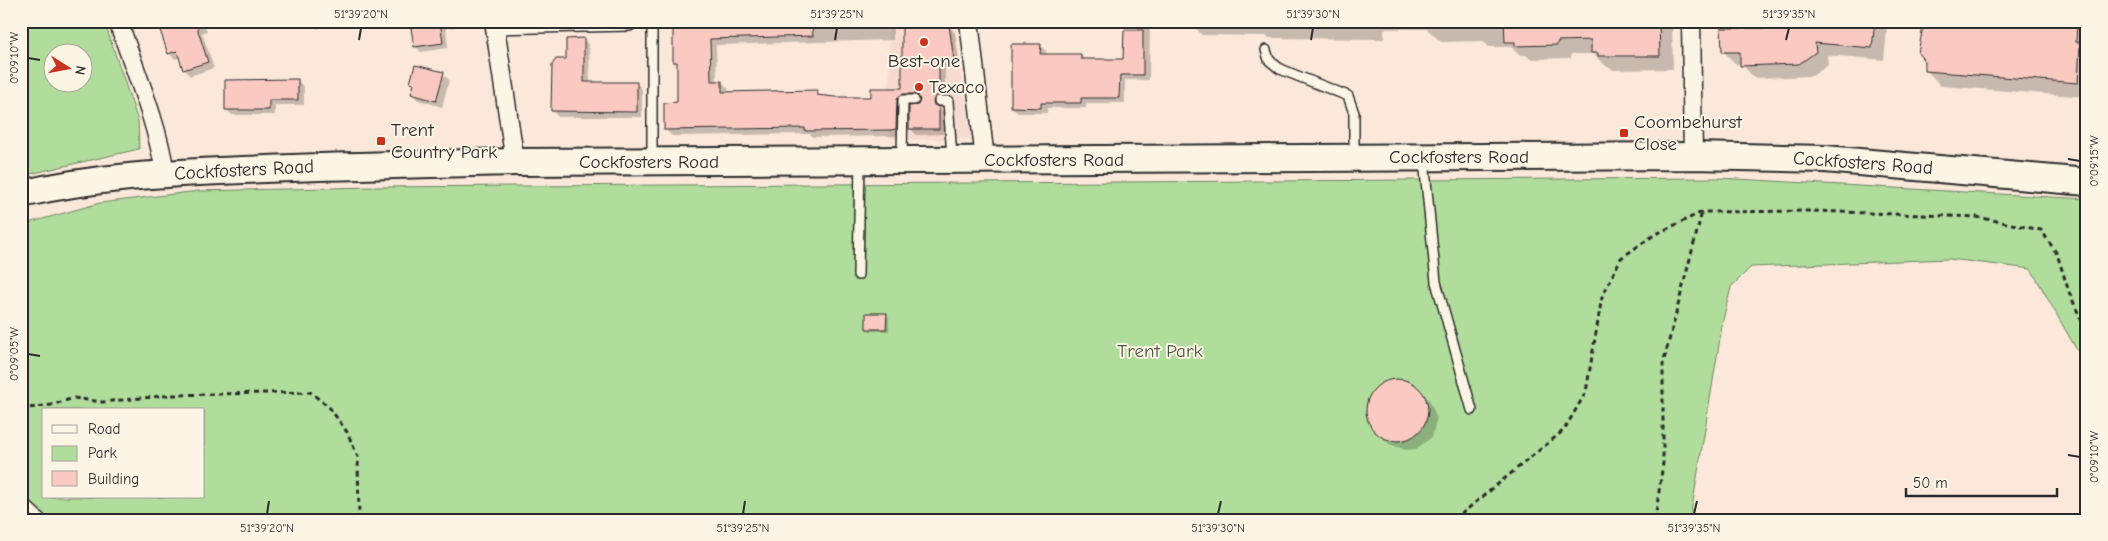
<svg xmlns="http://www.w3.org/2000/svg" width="2108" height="541" viewBox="0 0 2108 541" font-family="'Comic Neue',sans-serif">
<rect width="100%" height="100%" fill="#fbe8da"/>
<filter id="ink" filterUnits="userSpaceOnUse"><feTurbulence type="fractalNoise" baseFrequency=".02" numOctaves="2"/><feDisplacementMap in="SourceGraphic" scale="10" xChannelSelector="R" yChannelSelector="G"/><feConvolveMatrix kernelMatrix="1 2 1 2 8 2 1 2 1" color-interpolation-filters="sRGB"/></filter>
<g filter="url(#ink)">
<!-- built -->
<path fill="#f7dbd0" d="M889,21H953L971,139H890Z"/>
<!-- green -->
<path fill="#b0dd9c" stroke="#6e8464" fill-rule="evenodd" d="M21,21H104L138,121L139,149L21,176ZM52,52H82V82H52Z
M1719,178L2087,199V368L2031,269L1950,259L1751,267L1731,287L1723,320L1690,520H21V225L100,203L198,191L373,187ZM44,410H204V497H44Z"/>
<!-- shadow -->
<path fill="#0003" d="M166,21H203L207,31L202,33L214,68L190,76L184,69L180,57L175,59L169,53Z
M299,21H322L319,29Z
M411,21H455L456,27L446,28L448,48L421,52L415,46Z
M674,21H893V40L716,45L717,82H722L728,88V93L817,92L822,97L872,98L903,89L949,26L955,33L960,67L945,68V101L939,107L945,115V134L916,135L910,128L922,100H909L904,103L902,135L898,136L813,137L810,134L672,136L665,129L679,104V66L674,61Z
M1043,21H1076V24Z
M1125,21H1150L1149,80H1125V103H1086V108H1047V113H1018L1012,107L1040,45L1046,51V55H1080L1085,60L1125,61Z
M1189,21H1672L1673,69L1613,70L1606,66L1593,54H1571V58L1530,59L1526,55H1519L1511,47H1489L1483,41L1441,42L1427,29H1384V39L1269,38L1267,36L1202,35Z
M1768,21H1879L1887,30L1884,60L1827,55L1828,65L1812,76L1754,78L1742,64H1736L1723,51L1768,29Z
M2075,21L2087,33V97L1941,86L1926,70Z
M584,40L589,45L590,84L636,83L642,89V117H558L553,111L567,60Z
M443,74L449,80L442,107L418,100L412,94L414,85L412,82Z
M298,81L304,87V105H275V115H232L226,109Z
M886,315L889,317V331H870L867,328Z
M1393,381L1411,384L1420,390L1429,400L1437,418L1432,437L1416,449L1406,450L1389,444L1373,428L1368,411L1372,395L1385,383Z"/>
<!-- building -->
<path fill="#facac2" stroke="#2b2b2b" d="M176,21H195L208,62L183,70L177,51L168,54L159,27Z
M410,21H440L443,43L414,47Z
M673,21H812L813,36L710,39L711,81H722V92L817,90V95L835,97H871V88H902V25H949L954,61L939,62V95L933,101L934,105L939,107V129H909V106L918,105L920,100L917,94H903L897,99L896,129L891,130L805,131V128L664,130V103L677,102V62H673Z
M1504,21H1659L1660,56H1598V53H1591V40L1558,41L1557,45L1515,46V42H1505Z
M1766,21H1875L1872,48L1815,43L1816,52L1799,64L1769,65L1740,66V52H1722L1721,28H1766Z
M1924,21H2077L2076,42H2080L2078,83L1925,71V62L1918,53Z
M1124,30H1143V75H1120L1119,98H1081V103H1041V108L1011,107V44H1041L1040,54H1081V59H1123Z
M584,38V82H637V112L551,111L552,65L556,59H566V39Z
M415,65L444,72L436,101L411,94L414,84L410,83Z
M298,79V100H269V110H225V80Z
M866,313H887L886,329H866Z
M1366 410a31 31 0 1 1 62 0a31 31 0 1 1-62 0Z"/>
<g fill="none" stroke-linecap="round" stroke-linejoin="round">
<!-- lane casing -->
<g stroke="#2b2b2b" stroke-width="12">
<path id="lane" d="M495,29L630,26
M1266,50L1269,60L1280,69L1348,96L1354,113V155
M939,101H948L952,157
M902,158L903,100H914
M652,159V21
M1424,160L1436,282L1472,410
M858,275L860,163
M21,500L42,520"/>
</g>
<!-- street casing -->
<g stroke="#2b2b2b" stroke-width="21">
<path id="street" d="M118,21C135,71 157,121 165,173
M494,21L515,162
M969,21L985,160
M1691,21L1693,156"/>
</g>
<!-- primary casing -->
<g stroke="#2b2b2b" stroke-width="30">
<path id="primary" d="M21,194C94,177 168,173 243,170C333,166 424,164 515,162L1693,156L1825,159L2087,182"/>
</g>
<!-- path -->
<path stroke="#2b2b2b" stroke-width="3" stroke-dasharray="5 4" stroke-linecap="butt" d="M21,409L51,405L74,398L102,402L172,395L310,392L329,407L347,432L358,457L359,520
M1454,520L1564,430L1586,392L1602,297L1621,258L1654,235L1702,212L1813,211L1977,217L2041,230L2057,254L2069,292L2087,333
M1655,520L1663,463V364L1702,212"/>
<!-- lane -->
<use href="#lane" stroke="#fcf5e5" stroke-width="9"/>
<!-- street -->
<use href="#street" stroke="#fcf5e5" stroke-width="18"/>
<!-- primary -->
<use href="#primary" stroke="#fcf5e5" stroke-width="26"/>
</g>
</g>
<!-- ticks -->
<path fill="none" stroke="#2b2b2b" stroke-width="2" d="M359,40L361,28M835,40L837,28M1311,40L1313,28M1786,40L1789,28M28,58L40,60M2068,159L2080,161M28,354L40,356M2068,455L2080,457M267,514L269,501M743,514L745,501M1218,514L1221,501M1694,514L1697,501"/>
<!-- markers -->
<g fill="#c8321e" stroke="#fcf5e5" stroke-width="2">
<circle cx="924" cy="42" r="5"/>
<circle cx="919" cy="87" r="5"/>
<rect x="1619" y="128" width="10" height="10" rx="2.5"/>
<rect x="376" y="136" width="10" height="10" rx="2.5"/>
</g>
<g text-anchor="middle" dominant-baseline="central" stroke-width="4" stroke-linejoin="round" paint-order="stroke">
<!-- poi labels -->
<g font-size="19" fill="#2b2b2b" stroke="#fcf5e5" text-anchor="start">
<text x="924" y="61" text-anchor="middle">Best-one</text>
<text x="929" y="87">Texaco</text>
<text x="1634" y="122">Coombehurst<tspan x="1634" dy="22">Close</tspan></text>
<text x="391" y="130">Trent<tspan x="391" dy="22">Country Park</tspan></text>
</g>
<!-- street labels -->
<g font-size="19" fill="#2b2b2b" stroke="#fcf5e5">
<text x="1459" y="157">Cockfosters Road</text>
<text x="1054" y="160">Cockfosters Road</text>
<text x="649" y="162">Cockfosters Road</text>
<text transform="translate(1863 163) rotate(4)">Cockfosters Road</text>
<text transform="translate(244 170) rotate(-3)">Cockfosters Road</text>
</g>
<!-- park labels -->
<g font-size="19" fill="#4c5847" stroke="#fcf5e5">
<text x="1160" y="351">Trent Park</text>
</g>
</g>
<!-- margin -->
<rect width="2108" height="541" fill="none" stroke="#fcf5e5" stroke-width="55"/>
<!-- legend -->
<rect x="42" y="408" width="162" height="90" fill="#fcf5e5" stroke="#a8a49b"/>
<rect x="52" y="425" width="25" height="8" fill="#fcf5e5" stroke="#a8a49b"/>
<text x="88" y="434" font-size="15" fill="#2b2b2b">Road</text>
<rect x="52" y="446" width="25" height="15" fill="#b0dd9c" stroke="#a8a49b"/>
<text x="88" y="458" font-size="15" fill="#2b2b2b">Park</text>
<rect x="52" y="471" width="25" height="15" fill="#facac2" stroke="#a8a49b"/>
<text x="88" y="484" font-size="15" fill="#2b2b2b">Building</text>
<!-- north arrow -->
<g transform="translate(68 68) rotate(101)"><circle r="24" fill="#fcf5e5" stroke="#a8a49b"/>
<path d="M0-4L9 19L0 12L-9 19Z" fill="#c8321e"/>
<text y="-8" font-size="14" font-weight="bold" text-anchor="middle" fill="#2b2b2b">N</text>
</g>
<!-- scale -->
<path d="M1906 488v8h151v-8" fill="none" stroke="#2b2b2b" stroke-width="2.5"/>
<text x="1913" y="488" font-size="15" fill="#2b2b2b" stroke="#fcf5e5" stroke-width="4" paint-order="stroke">50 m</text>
<rect x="28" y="28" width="2052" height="486" fill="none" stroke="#2b2b2b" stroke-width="2"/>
<g font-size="12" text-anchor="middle" fill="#2b2b2b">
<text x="361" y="18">51°39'20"N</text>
<text x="837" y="18">51°39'25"N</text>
<text x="1313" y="18">51°39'30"N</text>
<text x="1789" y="18">51°39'35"N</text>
<text transform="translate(14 58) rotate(-90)" y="4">0°09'10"W</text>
<text transform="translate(2094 161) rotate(-90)" y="4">0°09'15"W</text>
<text transform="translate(14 354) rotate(-90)" y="4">0°09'05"W</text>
<text transform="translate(2094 457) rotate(-90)" y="4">0°09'10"W</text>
<text x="267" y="532">51°39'20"N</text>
<text x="743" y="532">51°39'25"N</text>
<text x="1218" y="532">51°39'30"N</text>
<text x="1694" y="532">51°39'35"N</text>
</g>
</svg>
